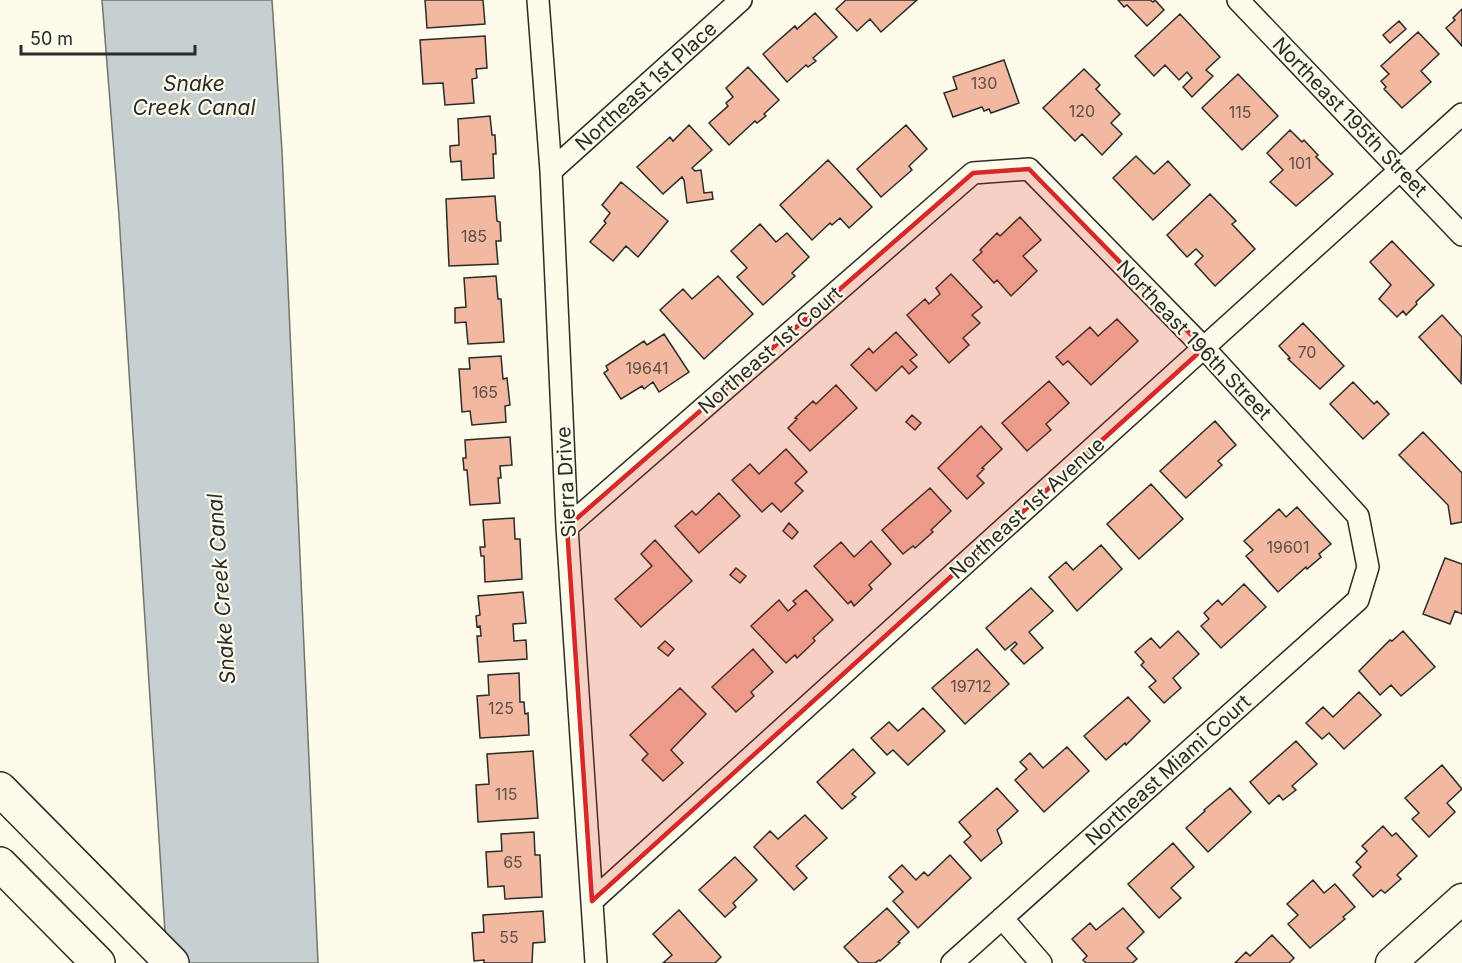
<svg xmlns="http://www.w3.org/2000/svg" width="1462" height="963" viewBox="0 0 1462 963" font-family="Inter,sans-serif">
<rect width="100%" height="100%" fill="#fdfbea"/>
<!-- water -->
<path fill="#c7d0d0" stroke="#74746e" stroke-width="1.5" d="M102,0H272L282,151L318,963H167L119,216Z"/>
<!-- building -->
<path fill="#f2b8a0" stroke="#2b2b2b" stroke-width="1.5" d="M425,0H483L485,24L427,28Z
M846,0H917L881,32L870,19L857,31L836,9Z
M1118,0H1150L1153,2L1155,0L1164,10L1147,26L1127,5L1124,7Z
M1462,9V46L1446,28L1455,20L1453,18Z
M815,13L837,37L813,58L816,61L808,67L806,65L787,82L763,54L795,26L797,29Z
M1180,14L1220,57L1206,70L1213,76L1192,97L1183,87L1192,78L1187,72L1179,80L1165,65L1154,76L1135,56Z
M1399,21L1406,29L1390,43L1383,35Z
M1418,32L1439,54L1421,71L1431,82L1402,108L1384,89L1386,87L1381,81L1389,74L1381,66Z
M485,36L487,68L476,69L477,78L472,79L474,103L445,105L443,83L423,84L420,40Z
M1004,60L1019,103L991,113L989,109L984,111L982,107L953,117L944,93L957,89L953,77Z
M748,67L779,100L764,114L766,116L757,123L755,121L729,145L709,123L728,106L726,103L733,97L726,88Z
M1084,69L1100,85L1096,89L1120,114L1111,123L1122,134L1102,155L1082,134L1075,141L1043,108Z
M1238,74L1278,116L1242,150L1202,108Z
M490,116L492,135H495L496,154H493L494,178L462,180L461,161L451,162L450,154V146L459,145L458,119Z
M689,125L712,150L692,168L695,171L701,170L704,193L712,192L713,199L687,203L684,180L682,177L663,194L637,167L670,137L673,141Z
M906,125L927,149L909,166L912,170L881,197L857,169Z
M1290,130L1302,142L1304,140L1318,155L1316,157L1333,174L1296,206L1270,182L1283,170L1267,153Z
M1136,156L1154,174L1168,161L1190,185L1153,220L1113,178Z
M828,160L872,207L849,228L840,218L832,225L830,223L812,240L780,205Z
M621,182L668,221L638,257L626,246L613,261L590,242L606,223L604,221L610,213L602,205Z
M1210,194L1236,221L1232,224L1255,249L1215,286L1195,264L1203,256L1196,249L1187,257L1167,235Z
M495,196L497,221L500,222L501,241H496L498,264L449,266L446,199Z
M1020,217L1041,240L1023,256L1037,271L1011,296L997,280L994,283L973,260L982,252L980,250L997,233L1000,236Z
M760,224L776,242L787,233L809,257L792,273L795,276L763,305L737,277L747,268L731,251Z
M1392,241L1434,285L1416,302L1417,304L1406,315L1403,311L1397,317L1379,299L1391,285L1370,262Z
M951,274L982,307L972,315L980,323L963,338L969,345L949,363L907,315L925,299L929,304L940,294L936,288Z
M496,276L498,299H501L504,342L468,344L466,322L455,323V308L466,307L464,278Z
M718,276L753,314L704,359L660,310L683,289L692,299Z
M1442,315L1462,337L1461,383L1419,337Z
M1117,319L1138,341L1091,385L1068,361L1063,365L1056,357L1090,327L1098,336Z
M1303,323L1344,366L1320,389L1288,359L1290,358L1279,346Z
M896,332L917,355L910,360L917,367L909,374L902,366L876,391L851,365L869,348L873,353Z
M664,334L689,372L659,392L653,382L644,389L642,386L621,399L604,373L608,370L606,366L644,341L647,345Z
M501,356L503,379L507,378L510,405L505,406L506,422L472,425L470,411L462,412L459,369H470L469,358Z
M1049,381L1069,403L1046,424L1051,430L1027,451L1002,423Z
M1353,382L1374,404L1377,401L1389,414L1363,439L1330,404Z
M836,385L857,408L810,451L788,428L797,419L795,418L813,401L816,404Z
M912,415L921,423L915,430L906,422Z
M1215,421L1236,445L1218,461L1222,465L1186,498L1160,471Z
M981,426L1002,449L982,468L984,469L977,476L984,483L967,499L938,468Z
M1423,432L1462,473V522L1451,524L1448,505L1399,455Z
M510,437L512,465L500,466L501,478H498L500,503L470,505L467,470H464L463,458H466L465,440Z
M786,449L807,472L795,483L803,491L781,512L772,503L762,512L732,480L750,464L759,474Z
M1151,484L1183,519L1139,559L1107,524Z
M930,488L951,511L931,530L933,532L915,548L913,546L903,554L882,530Z
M719,493L740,516L699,553L675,526L692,511L696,515Z
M1297,507L1331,544L1319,554L1321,557L1307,569L1306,567L1278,592L1246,556L1253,550L1244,541L1279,509L1286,517Z
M514,518L515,539H520L522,579L485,582L484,556H481L480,547H485L483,520Z
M789,523L798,532L792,539L783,531Z
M655,540L692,581L641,627L615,599L652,566L641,554Z
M871,541L891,564L869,585L872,589L854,606L851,601L848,604L814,566L841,542L854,557Z
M1101,545L1122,569L1077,611L1049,577L1066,562L1073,570Z
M1445,558L1462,564V614L1455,611L1450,624L1423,614Z
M736,568L746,576L740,583L730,575Z
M1244,584L1266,607L1221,648L1201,626L1209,619L1204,613L1218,600L1222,605Z
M1031,588L1053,611L1029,632L1043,648L1024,664L1011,650L1017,644L1015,642L1005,650L986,628Z
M806,590L833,620L813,638L815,641L797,658L795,655L786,663L751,626L779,600L788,611L796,604L793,601Z
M523,592L526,623L513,624L514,641L526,640L527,659L479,662L477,636H481L480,626L477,627L476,616L480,615L478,596Z
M1178,631L1199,654L1173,678L1181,688L1164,703L1149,687L1156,681L1141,665L1144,662L1135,652L1151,638L1160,648Z
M1403,631L1435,667L1401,696L1391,685L1380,695L1359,671L1390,640L1392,641Z
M665,641L674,649L668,656L658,648Z
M753,649L773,672L751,692L754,696L736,712L712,687Z
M977,649L1009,684L965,724L932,688Z
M519,673L520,702H524L525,714L528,713L529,735L480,738L477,696L489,695L488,675Z
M680,688L706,714L671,750L683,763L663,781L642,760L648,754L630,735Z
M1359,692L1381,715L1344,749L1329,733L1322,739L1306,723L1323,707L1333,717Z
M1128,697L1150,721L1126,745L1125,743L1106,760L1084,736Z
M923,708L945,731L908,765L893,750L887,755L871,738L889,722L898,731Z
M1296,741L1317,764L1292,786L1296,790L1283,800L1279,795L1269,804L1250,782Z
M1067,747L1089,771L1044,812L1015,780L1027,769L1020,762L1030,753L1043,768Z
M853,749L875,773L852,794L856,797L842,809L817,782Z
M533,751L538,818L478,822L476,785L489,784L487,754Z
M1442,765L1462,789L1447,803L1455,812L1429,837L1412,819L1419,813L1405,798Z
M997,788L1018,811L997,830L1002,843L981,861L964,842L971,836L959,822Z
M1230,788L1251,812L1208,852L1186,828L1205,811L1204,810Z
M805,815L827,838L796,866L807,878L794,890L754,847L770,831L778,839Z
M1383,826L1392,836L1396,833L1417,856L1397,875L1401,879L1385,893L1381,890L1373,897L1353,875L1361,867L1356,862L1367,851L1362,846Z
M534,832L535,855H540L542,897L505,899L504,886L488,887L486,852L502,851L501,834Z
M1173,843L1194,867L1171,888L1181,898L1159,918L1128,884Z
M950,855L971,878L918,928L893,901L903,892L889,877L902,865L916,880L924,872L928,876Z
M735,857L757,880L733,903L736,907L725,917L699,890Z
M1313,880L1324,893L1335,884L1355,907L1343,917L1345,919L1310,948L1288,924L1298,915L1287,904Z
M887,908L909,932L898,942L900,943L880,961L879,960L875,963H859L844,947Z
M1123,908L1144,932L1127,948L1137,959L1132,963H1086L1083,960L1087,956L1072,939L1090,923L1096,930Z
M679,910L721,957L715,963H663L672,955L653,934Z
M543,911L545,942L533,943L532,963H484V960L474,961L472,933L484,932L483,915Z
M1272,935L1294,958L1289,963H1235L1246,952L1250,956Z"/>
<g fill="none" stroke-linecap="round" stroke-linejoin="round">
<!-- street casing -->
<g stroke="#2b2b2b" stroke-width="24">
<path id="street" d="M538,0L551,171L567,527L596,963
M1238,0L1462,235
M551,171L741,0
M567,527L973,173L1029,169L1204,348L1358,516L1368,567L1358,600L952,963
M592,901L1462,114
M1002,918L1041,963"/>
</g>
<!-- secondary casing -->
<g stroke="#2b2b2b" stroke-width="33">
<path id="secondary" d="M1391,963L1462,899"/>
</g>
<!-- primary casing -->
<g stroke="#2b2b2b" stroke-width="36">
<path id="primary" d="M0,789L172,963
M0,864L98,963"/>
</g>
<!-- street -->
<use href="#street" stroke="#fdfbea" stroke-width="21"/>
<!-- secondary -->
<use href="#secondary" stroke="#fdfbea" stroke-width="30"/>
<!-- primary -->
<use href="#primary" stroke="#fdfbea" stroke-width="33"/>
</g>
<!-- marked area -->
<path fill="#d62828" fill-opacity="0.2" stroke="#d62828" stroke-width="4.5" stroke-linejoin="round" d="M1029,169L1204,348L592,901L567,527L973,173Z"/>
<g text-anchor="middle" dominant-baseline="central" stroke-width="4.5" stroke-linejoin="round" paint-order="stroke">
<!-- number labels -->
<g font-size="16" fill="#5d4e48">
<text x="984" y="83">130</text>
<text x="1082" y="111">120</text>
<text x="1240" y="112">115</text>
<text x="1300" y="163">101</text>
<text x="474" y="236">185</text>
<text x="1307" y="352">70</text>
<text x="647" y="368">19641</text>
<text x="485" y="392">165</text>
<text x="1288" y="547">19601</text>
<text x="971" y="686">19712</text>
<text x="501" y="708">125</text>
<text x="506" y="794">115</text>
<text x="513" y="862">65</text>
<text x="509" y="937">55</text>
</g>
<!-- street labels -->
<g font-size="20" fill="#2b2b2b" stroke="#fdfbea">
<text transform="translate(646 86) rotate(-42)">Northeast 1st Place</text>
<text transform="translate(1350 117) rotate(46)">Northeast 195th Street</text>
<text transform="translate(1194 340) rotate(46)">Northeast 196th Street</text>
<text transform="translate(770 350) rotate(-41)">Northeast 1st Court</text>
<text transform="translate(566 482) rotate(-93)">Sierra Drive</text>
<text transform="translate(1027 508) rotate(-42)">Northeast 1st Avenue</text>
<text transform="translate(1168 770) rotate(-42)">Northeast Miami Court</text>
</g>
<!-- water labels -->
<g font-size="21" font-style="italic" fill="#2b2b2b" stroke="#fdfbea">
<text x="194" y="83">Snake<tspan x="194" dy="24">Creek Canal</tspan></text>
<text transform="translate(221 589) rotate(-94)">Snake Creek Canal</text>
</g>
</g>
<!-- scale -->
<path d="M21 45v9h174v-9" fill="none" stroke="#2b2b2b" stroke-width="3"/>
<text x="30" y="45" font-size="18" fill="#2b2b2b" stroke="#fdfbea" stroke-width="4.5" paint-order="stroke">50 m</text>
</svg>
